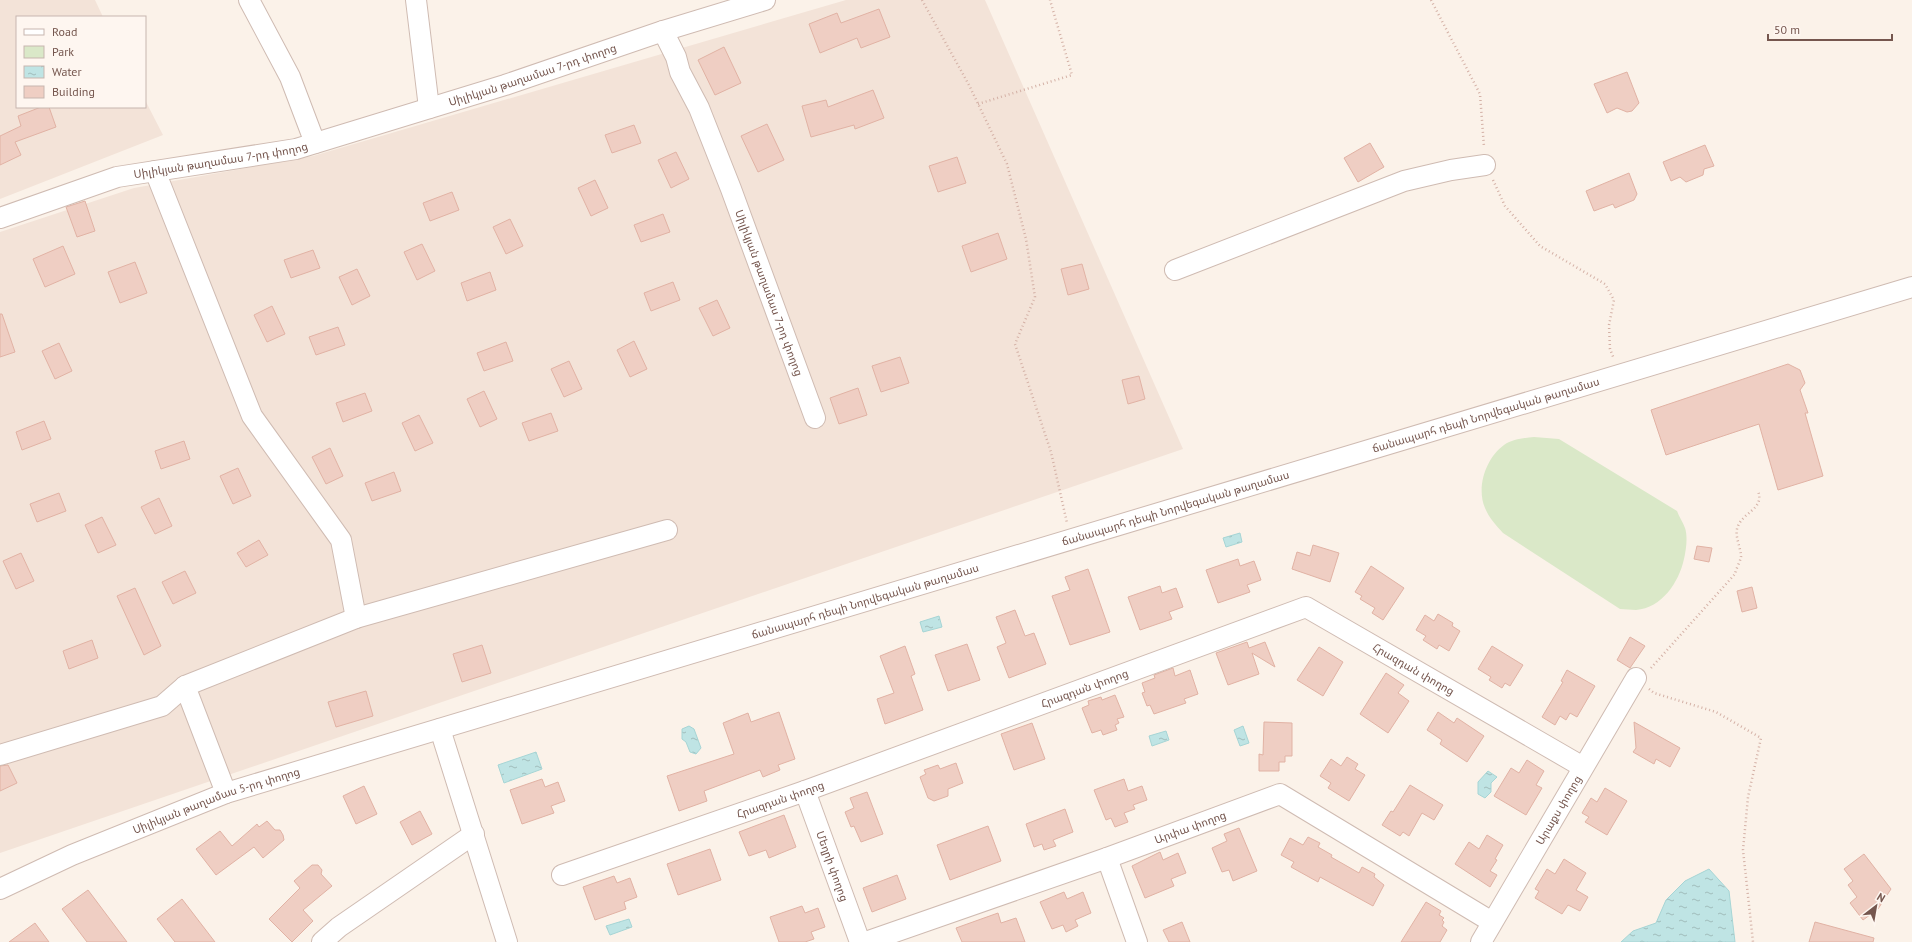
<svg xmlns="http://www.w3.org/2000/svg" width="1912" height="942" viewBox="0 0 1912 942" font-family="'PT Sans','Noto Sans Armenian',sans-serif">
<defs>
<pattern id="water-ripples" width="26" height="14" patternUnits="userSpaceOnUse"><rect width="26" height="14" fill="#bfe4e4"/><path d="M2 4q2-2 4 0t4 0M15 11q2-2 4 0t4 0" fill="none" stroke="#a0bcbb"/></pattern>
</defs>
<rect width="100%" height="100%" fill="#fbf2e9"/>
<!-- residential -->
<path fill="#f3e3d8" d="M0,0H95L103,17H17V107H145V100L163,135L0,199Z
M846,0H985L1183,449L0,853V232L134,188L313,156Z"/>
<!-- park -->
<path fill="#dae8c8" d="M1534,437L1559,439L1677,511C1679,517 1683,522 1685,528C1688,537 1686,550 1684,559C1679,582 1662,608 1636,610C1631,610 1625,609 1620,609L1503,533C1496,525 1489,518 1485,508C1476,487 1486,458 1504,445C1513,439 1524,438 1534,437Z"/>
<!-- water -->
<path fill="url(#water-ripples)" stroke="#a6d5d5" d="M1240,533L1242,542L1226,547L1223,538Z
M939,616L942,627L923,632L920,622Z
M689,726L694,729L701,748L696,754L690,752L686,742L682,739V729Z
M1243,726L1249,743L1240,746L1234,730Z
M1166,731L1169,740L1152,746L1149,736Z
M536,752L542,769L504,783L498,765Z
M1488,771L1497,777L1491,783V792L1485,798L1478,794V782Z
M1709,869L1729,891L1735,942H1621L1633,931L1656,923L1666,900L1685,881Z
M629,919L632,927L610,935L606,926Z"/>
<!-- building -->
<path fill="#efcec3" stroke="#e1b2a4" d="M879,9L890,37L861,48L857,38L820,53L809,24L837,13L841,23Z
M724,47L741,83L715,95L698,60Z
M1627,72L1639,103L1632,111L1627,112L1617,108L1607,113L1594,84Z
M873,90L884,118L855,129L854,125L811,137L802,106L826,100L828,107Z
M41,107H49L56,127L15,142L21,155L0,165V136L21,126L18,116Z
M767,124L784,160L758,172L741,136Z
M634,125L641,143L612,153L605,135Z
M1370,143L1384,167L1358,182L1344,158Z
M1705,145L1714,166L1704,169L1703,175L1686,182L1680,177L1671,181L1663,162Z
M676,152L689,179L671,188L658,160Z
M957,157L966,183L938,192L929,166Z
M1629,173L1637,194L1634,200L1615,208L1613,204L1594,211L1586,191Z
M595,180L608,208L591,216L578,188Z
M452,192L459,210L430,221L423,203Z
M85,201L95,231L77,237L66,207Z
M663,214L670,232L641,242L634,225Z
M510,219L523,246L506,254L493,227Z
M998,233L1007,259L971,272L962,246Z
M422,244L435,271L417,280L404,252Z
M63,246L75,274L45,287L33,259Z
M313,250L320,268L291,278L284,260Z
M135,262L147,293L120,303L108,272Z
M1082,264L1089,289L1068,295L1061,269Z
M357,269L370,296L352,305L339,277Z
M490,272L496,290L467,301L461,283Z
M673,282L680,300L651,311L644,293Z
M717,300L730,328L713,336L699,308Z
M272,306L285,334L267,342L254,315Z
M0,314H2L15,352L0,357Z
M338,327L345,345L316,355L309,337Z
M634,341L647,369L630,377L617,350Z
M506,342L513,361L484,371L477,353Z
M59,343L72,371L55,379L42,351Z
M900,357L909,383L881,392L872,366Z
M569,361L582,389L564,397L551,369Z
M1788,364L1800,370L1805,383L1800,390L1808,413H1805L1823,476L1778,490L1759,424L1666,455L1651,410Z
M1139,376L1145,399L1128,404L1122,380Z
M858,388L867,415L839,424L830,398Z
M484,391L497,419L480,427L467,399Z
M365,393L372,411L343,422L336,403Z
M551,413L558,431L529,441L522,423Z
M419,415L433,443L415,451L402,423Z
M44,421L51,439L22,450L16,432Z
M184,441L190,459L161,469L155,451Z
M330,448L343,476L326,484L312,457Z
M238,468L251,496L233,504L220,476Z
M394,472L401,491L372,501L365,483Z
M59,493L66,511L37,522L30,504Z
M159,498L172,526L155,534L141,507Z
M102,517L116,545L98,553L85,525Z
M259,540L268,555L246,567L237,553Z
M1313,545L1339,553L1330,582L1292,569L1297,552L1310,556Z
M1697,546L1712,548L1709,562L1694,559Z
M21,553L34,581L16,589L3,561Z
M1238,559L1240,566L1254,561L1261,580L1247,585L1250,592L1218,603L1206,570Z
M1371,566L1404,588L1383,620L1372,613L1375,608L1360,599L1362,596L1355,592Z
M1088,569L1110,632L1070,645L1052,596L1070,590L1065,577Z
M185,571L196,593L173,604L162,582Z
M1160,586L1162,593L1176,588L1183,607L1169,612L1172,619L1140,630L1128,597Z
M1752,587L1757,608L1742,612L1737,591Z
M135,588L161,646L144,655L117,596Z
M1015,610L1025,636L1034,633L1046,664L1009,678L997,647L1006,643L996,617Z
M1438,614L1453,623L1452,626L1460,631L1449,651L1439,645L1437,649L1423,640L1426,636L1416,630L1425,615L1434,621Z
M1630,637L1645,646L1630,668L1617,660Z
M92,640L98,658L69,669L63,651Z
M1247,642L1249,648L1265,642L1275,667L1252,653L1259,674L1228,685L1216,653Z
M967,644L980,680L948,691L935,655Z
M482,645L491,673L462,682L453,654Z
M905,646L915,674L911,676L923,710L885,724L877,699L894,693L880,656Z
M1492,646L1523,665L1510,686L1505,683L1502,688L1489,680L1491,677L1478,669Z
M1319,647L1343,662L1323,696L1297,680Z
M1173,668L1175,676L1190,670L1198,694L1184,699L1186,703L1154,714L1150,705L1147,706L1142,693L1145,692L1142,683L1155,678L1154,675Z
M1567,670L1595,686L1577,717L1570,713L1566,720L1560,716L1555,725L1542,717L1563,682L1561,681Z
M1386,673L1404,685L1398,693L1409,701L1388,733L1360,714Z
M366,691L373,716L336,727L328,702Z
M1115,695L1124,717L1117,719L1119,723L1115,725L1117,730L1103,735L1101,730L1092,733L1082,708L1089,705L1088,701L1101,697L1102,700Z
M779,712L795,759L778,765L780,770L763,777L760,770L704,791L707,801L679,811L667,776L734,754L723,723L748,713L751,722Z
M1438,712L1454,723L1457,718L1484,736L1467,762L1440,744L1442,740L1427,730Z
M1264,722L1292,723V756H1285V762H1279V771H1259V754L1263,755Z
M1634,722L1680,748L1670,767L1656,759L1654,764L1633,752L1636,748Z
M1032,723L1045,759L1014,770L1001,734Z
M1347,757L1358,764L1355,769L1365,775L1349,801L1328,788L1331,783L1320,776L1331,759L1341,766Z
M1527,760L1544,771L1536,785L1542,788L1526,815L1494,796L1511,768L1519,773Z
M956,763L963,783L948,789V796L934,801L928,798L920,777L926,774L924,770L938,765L940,769Z
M8,765L17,783L0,791V766Z
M542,779L545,787L558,782L565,801L551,806L554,813L522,824L510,790Z
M1124,779L1128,791L1142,786L1147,800L1133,805L1135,809L1124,813L1128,822L1115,827L1111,818L1106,820L1094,790Z
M1410,785L1443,805L1434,820L1422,813L1409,836L1403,832L1400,836L1382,825L1391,811L1393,812Z
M364,786L377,814L356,824L343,796Z
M1605,788L1627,801L1607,835L1585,822L1589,817L1582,813L1591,798L1597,802Z
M867,792L883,834L861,842L854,826L851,827L845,812L854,808L850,798Z
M1065,809L1073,832L1053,840L1056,846L1044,850L1042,844L1034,847L1026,824Z
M420,811L432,834L412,845L400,822Z
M784,815L796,847L769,858L766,850L749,856L739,832Z
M267,821L275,830H280L283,835L284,840L263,858L254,847L216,875L196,849L220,831L232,846L257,824L259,827Z
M988,826L1001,861L950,880L937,845Z
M1239,828L1257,871L1233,881L1229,870L1222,872L1212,848L1227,841L1224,834Z
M1487,835L1503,845L1495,859L1497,860L1490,871L1497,875L1490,887L1455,864L1469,842L1479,849Z
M1308,837L1320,843L1318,847L1332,855L1331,857L1359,873L1362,867L1375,874L1374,877L1384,885L1373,906L1320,877L1318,882L1291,867L1294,862L1281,855L1290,838L1303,845Z
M710,849L721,880L678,895L667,864Z
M1160,852L1163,860L1178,853L1186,873L1171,879L1174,886L1145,898L1132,866Z
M1864,854L1891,889L1878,909L1863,920L1850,903L1857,897L1848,885L1853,881L1844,869Z
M1564,859L1586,873L1576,890L1588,897L1580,911L1568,905L1562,914L1535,898L1539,891L1535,889L1547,869L1555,874Z
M312,865H318L322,870L321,874L332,886L303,910L313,921L292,942L269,919L300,888L294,881Z
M897,875L906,899L872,912L863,888Z
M614,876L617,883L630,878L637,897L624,902L626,909L595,920L583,887Z
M88,890L127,942H87L62,909Z
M1064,892L1067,899L1083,892L1091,913L1075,920L1078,926L1066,932L1063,925L1052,929L1040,902Z
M182,899L215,942H175L157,919Z
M1426,902L1441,911L1439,915L1444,918L1442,920L1444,922L1442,926L1447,930L1440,942H1401Z
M802,906L805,913L818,908L825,927L811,932L814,939L805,942H779L770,917Z
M998,913L1001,923L1016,918L1025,942H962L956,928Z
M1182,922L1190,942H1169L1163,930Z
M1815,922L1874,938L1873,942H1809Z
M35,923L49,942H9Z"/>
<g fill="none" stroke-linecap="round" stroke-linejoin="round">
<!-- minor casing -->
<g stroke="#cfbbb2" stroke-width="22">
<g id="minor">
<path d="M249,0L290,77L315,143"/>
<path d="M416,0L429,108"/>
<path id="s1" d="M663,31L676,57L680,72L699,108L731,189L815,418"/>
<path d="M155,171L252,416L341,540L356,618"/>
<path id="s2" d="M0,218L117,177L296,149L505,85L663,31L765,0"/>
<path d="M1175,270L1404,181L1451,170L1485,165"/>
<path d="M440,729L507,942"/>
<path d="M0,755L162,706L185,686"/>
<path id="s3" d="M805,791L860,942"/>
<path d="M226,793L185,686L356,618L667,530"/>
<path d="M1107,858L1137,942"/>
<path id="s4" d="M562,875L805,791L1306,607L1583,767"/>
<path id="s5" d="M0,889L72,855L226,793L1912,287"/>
<path d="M322,942L339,927L474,834"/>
<path id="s6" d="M866,942L1107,858L1280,794L1492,922"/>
<path id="s7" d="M1481,942L1636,678"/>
</g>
</g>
<!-- path -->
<path stroke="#d4b1a6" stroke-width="2.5" stroke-dasharray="1 3" stroke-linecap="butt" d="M922,0L969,85L1007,164L1026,239L1035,297L1015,344L1051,452L1067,523
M1431,0L1480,94L1484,147
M978,104L1072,75L1050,0
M1493,180L1505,206L1540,246L1605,284L1614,300L1609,325L1610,349L1614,359
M1651,668L1735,574C1736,569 1740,562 1741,557C1741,548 1735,537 1737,529C1741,512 1765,510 1758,491
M1649,689L1654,693L1716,712L1761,738L1748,797L1743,850L1753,942"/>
<!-- minor -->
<use href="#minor" stroke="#fff" stroke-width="20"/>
</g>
<g text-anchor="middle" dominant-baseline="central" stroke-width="3" stroke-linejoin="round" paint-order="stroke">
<!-- street labels -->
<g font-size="11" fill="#75564e" stroke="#fef6f0">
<text stroke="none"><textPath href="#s2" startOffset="553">Սիլիկյան թաղամաս 7-րդ փողոց</textPath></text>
<text stroke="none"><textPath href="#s2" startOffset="229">Սիլիկյան թաղամաս 7-րդ փողոց</textPath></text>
<text stroke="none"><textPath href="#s1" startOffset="283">Սիլիկյան թաղամաս 7-րդ փողոց</textPath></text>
<text stroke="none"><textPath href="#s5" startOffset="1561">ճանապարհ դեպի Նորվեգական թաղամաս</textPath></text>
<text stroke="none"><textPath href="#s5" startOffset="1237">ճանապարհ դեպի Նորվեգական թաղամաս</textPath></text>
<text stroke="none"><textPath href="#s5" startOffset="913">ճանապարհ դեպի Նորվեգական թաղամաս</textPath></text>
<text stroke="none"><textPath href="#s4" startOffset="915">Հրազդան փողոց</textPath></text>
<text stroke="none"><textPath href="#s4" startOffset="555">Հրազդան փողոց</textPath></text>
<text stroke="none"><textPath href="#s4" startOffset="231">Հրազդան փողոց</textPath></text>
<text stroke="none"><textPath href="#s5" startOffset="234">Սիլիկյան թաղամաս 5-րդ փողոց</textPath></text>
<text stroke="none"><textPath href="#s7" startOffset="153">Արաքս փողոց</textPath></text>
<text stroke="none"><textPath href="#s6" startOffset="344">Արփա փողոց</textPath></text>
<text stroke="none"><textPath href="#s3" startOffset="80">Մեղրի փողոց</textPath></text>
</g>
</g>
<!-- legend -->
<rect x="16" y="16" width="130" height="92" fill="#fef6f0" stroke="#c7b6af"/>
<rect x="24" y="29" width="20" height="6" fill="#ffffff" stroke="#c7b6af"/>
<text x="52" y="36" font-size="12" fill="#75564e">Road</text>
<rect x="24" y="46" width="20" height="12" fill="#dae8c8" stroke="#c7b6af"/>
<text x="52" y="56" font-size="12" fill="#75564e">Park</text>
<rect x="24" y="66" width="20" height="12" fill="url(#water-ripples)" stroke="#c7b6af"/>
<text x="52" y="76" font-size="12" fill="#75564e">Water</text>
<rect x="24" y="86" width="20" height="12" fill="#efcec3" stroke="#c7b6af"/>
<text x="52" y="96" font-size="12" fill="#75564e">Building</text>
<!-- north arrow -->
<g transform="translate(1876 906) rotate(31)" stroke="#fef6f0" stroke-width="3" paint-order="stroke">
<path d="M0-3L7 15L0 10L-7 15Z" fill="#75564e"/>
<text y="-6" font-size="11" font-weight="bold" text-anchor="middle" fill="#75564e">N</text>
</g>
<!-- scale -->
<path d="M1768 34v6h124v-6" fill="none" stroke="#75564e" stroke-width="2"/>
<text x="1774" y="34" font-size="12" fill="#75564e" stroke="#fef6f0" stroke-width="3" paint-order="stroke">50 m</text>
</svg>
